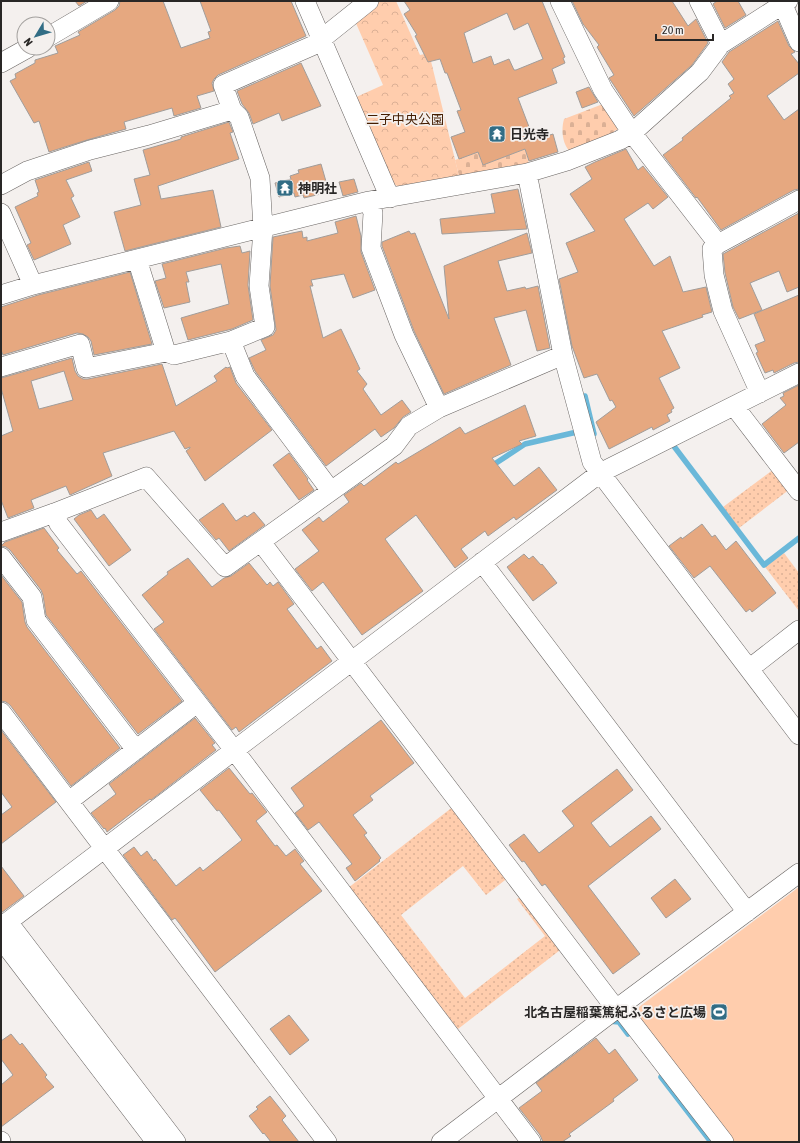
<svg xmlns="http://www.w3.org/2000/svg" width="800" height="1143" viewBox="0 0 800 1143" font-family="'Asap Condensed','Noto Sans JP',sans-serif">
<defs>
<pattern id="grass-dots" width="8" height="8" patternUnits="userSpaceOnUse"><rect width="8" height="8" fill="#ffcdad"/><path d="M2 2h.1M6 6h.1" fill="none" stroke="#dbb095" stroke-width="1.8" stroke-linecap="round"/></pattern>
<pattern id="cemetery-stones" width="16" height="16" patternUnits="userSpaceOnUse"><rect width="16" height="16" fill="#ffcdad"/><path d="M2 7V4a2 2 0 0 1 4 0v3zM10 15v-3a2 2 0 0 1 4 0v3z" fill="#dbb095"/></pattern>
<pattern id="park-crowns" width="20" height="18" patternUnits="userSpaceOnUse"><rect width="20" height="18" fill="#ffcdad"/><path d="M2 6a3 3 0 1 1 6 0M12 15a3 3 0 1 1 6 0" fill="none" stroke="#dbb095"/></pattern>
</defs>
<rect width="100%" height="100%" fill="#f4f0ee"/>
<!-- grass -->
<path fill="url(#grass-dots)" d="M774,469L790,489L739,528L723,507Z
M784,553L799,573V611L765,567Z
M454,806L509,877L486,895L463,866L401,915L465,998L545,936L517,899L523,895L564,947L458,1029L348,888Z"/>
<!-- cemetery -->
<path fill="url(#cemetery-stones)" d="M603,104L621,128L614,131L616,136L571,153C562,144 561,130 564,119Z
M525,149L529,163L459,176L455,160L478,152L483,165Z"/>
<!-- park -->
<path fill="url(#park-crowns)" d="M380,1H396L420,55L429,53L459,176L399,187L392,183L354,98L383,85L355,21Z"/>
<!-- garden -->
<path fill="#ffcdad" d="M799,887V1142H734L638,1017L639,1007Z"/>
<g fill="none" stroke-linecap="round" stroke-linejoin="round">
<!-- stream -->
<path stroke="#6ab8d9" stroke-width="5.5" d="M585,396L594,434
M673,445L764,565L799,538
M490,467L525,444L577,432
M608,1021L619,1022L628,1034
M661,1077L711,1142"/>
</g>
<!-- building -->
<path fill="#e6a880" stroke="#a19d9a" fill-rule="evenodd" d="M75,1H87L79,6Z
M120,1H163L181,48L210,38L208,32L211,31L200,1H291L306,36L218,75L214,79L212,83L214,91L197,96L201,108L174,116L172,108L124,122L126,129L87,140L49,152L39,121L34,123L10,81L16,78L15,74L35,63V60L58,53L55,46L80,35L78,32L115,10L119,6Z
M404,1H542L565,57L563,58L565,63L552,69L557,83L518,98L534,140L553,134L558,152L529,161L525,149L483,165L478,152L459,159L451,137L465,132L457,111L461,110L447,73H445L440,59L428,62L415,36L417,35L404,14L410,10ZM507,13L514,30L528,23L543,59L516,70H514L509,59L494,65L491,56L473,63L464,33Z
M572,1H672L688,26L696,19L708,43L692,65L634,116L613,84L609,78L614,75L597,47L599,45L583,24Z
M717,1H738L746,15L725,28L713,4Z
M778,21L789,46L795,52L791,54L799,64V73L767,96L784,120L799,109V189L794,190L721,230L697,197L696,198L663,155L683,140L682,138L731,98L729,96L734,93L728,84L734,79L722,62L729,52Z
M301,63L321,106L282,121L279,113L253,124L249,113L242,104L237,91Z
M589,87L598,102L582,108L576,92Z
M229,122L233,132L230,133L239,159L158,186L161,199L213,190L221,227L125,251L114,212L141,205L134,179L150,175L143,150L181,139V137Z
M626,149L638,170L643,166L668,197L653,209L648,203L624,219L654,266L670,256L683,292L706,287L712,312L702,315L703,317L662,331L680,368L659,378L674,408L671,410L672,412L667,415L670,421L653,430L652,427L609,449L596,422L616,407L612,400L610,401L597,374L584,378L572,346L559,279L578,272L566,243L595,231L570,194L592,179L585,167L595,162Z
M89,162L92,171L66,180L74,196L71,198L80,217L63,225L71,244L34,260L27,245L31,243L15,207L38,196L37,193L39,192L35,180Z
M321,164L329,192L304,198L303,195L295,197L294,193L279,197L275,183L291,179L290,176L299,173L298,170Z
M354,179L358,192L343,196L339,182Z
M518,189L527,229L442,234L440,219L495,213L491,194Z
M799,213V287L787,292L779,271L750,283L762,310L739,319L733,307L725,273L723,254Z
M356,216L361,236V252L375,290L353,298L344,274L311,280L313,286H310L323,338L341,329L360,369L357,371L367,384L363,389L381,415L402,400L411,412L403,417L394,428L381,437L375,429L326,466L255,371L249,358L266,350L261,340L273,335L276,330L270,286L273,237L302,231L303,238L307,237V241L338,233L335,222Z
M409,231L411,234L415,233L449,319L444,266L527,233L532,253L498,261L507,291L525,287L526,289L538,286L550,348L537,351L526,310L494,318L511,365L444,394L414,331L382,246V242Z
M240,246L242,253L250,251L248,285L253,320L232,329L188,340L181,318L229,304L221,264L186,272L189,282H186L190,302L164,308L155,281L166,278L162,264L226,248Z
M130,272L152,344L94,355L91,341L88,337L83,334L77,333L3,355L1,350V307L38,295Z
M799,295V362L794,363L774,373L773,370L765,373L756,353L758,352L755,345L765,341L754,314Z
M72,358L75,371L78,376L83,379H88L162,364L176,406L217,381L214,376L226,367L227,368L230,367L236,383L272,430L205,481L186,451L190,448V447L185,449L174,431L103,453L112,476L70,495L66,486L31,500L34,508L8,518L1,500V436L13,431L1,388V378ZM64,371L73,400L39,409L31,381Z
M799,385V442L784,453L762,424L786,405L780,398L784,396L783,393Z
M525,405L536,436L519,441L522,444L492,458L514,486L539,467L557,490L516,520L514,517L488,536L485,531L461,549L468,558L455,568L416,515L385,539L423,591L362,635L323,582L312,591L295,569L319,551L302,530L319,517L323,522L349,502L344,495L361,483L364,486L396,462L398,464L460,427L465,434Z
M289,453L308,479L307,480L314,490L299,500L273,465Z
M223,503L236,521L245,515L247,517L254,512L265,525L229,551L219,538L216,540L199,520Z
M91,510L97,519L104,514L131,550L109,566L74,519L79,515Z
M702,524L712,537L715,535L726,550L736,541L776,593L752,612L750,609L746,612L710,566L694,578L669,546L681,537L682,539Z
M44,528L59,548L57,550L77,574L81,571L182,701L138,734L46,615L43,595L41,590L10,550L6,547L1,546L5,542Z
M524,554L529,559L533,556L541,565L542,564L557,583L533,601L507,567Z
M188,558L212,587L224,578L231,576L249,563L267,585L270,582L273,586L278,582L294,604L287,609L317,649L321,646L332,661L239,732L236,727L232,730L154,629L164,622L142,595L168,574L167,572Z
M1,575L22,602L25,622L27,627L120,748L71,786L10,705L6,702L1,701Z
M195,718L215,743L212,745L216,750L151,800L150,799L107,832L105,828L104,829L91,813L116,794L109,784Z
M381,720L414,763L370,796L373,800L353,815L367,833L364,835L381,858L379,860L380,861L355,881L346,868L352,864L319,822L308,830L295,813L304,806L291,788Z
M1,730L56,802L1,844V815L12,807L1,792Z
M229,768L250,794L252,793L267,812L256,821L275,846L277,845L286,856L295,849L304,861L300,864L322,891L215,972L179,923L175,918L172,920L123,855L134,847L141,856L147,851L154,861L155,859L176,886L200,867L203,871L242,840L219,810L217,811L200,790Z
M617,769L633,790L591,823L610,847L651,816L661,829L588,886L640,954L613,974L545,884L542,886L524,861L522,862L509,845L524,834L539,853L574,826L562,811Z
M1,866L24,896L1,913Z
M675,879L691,899L666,918L651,898Z
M289,1015L309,1040L290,1055L270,1029Z
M11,1034L20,1045L22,1043L47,1075L45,1077L54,1087L1,1127V1085L13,1075L1,1059V1041Z
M596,1038L609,1054L615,1049L638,1080L613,1099L614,1101L569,1134L571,1136L562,1142H543L540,1135L519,1108L542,1091L536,1083Z
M270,1096L286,1116L282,1120L299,1142H271L264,1133L263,1134L249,1116L258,1109L256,1107Z"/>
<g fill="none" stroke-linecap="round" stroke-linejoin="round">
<!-- minor casing -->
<g stroke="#696563" stroke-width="20">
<path id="minor" d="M305,1L390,198
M560,1L603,90L632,133L718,244
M699,1L721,44
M783,5L799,42
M48,37L109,1
M1,63L28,48
M527,173L563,355L592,462L799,735
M1,185L27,171L90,150L149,135L232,110
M369,201L373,213L371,248L404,335L439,408
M1,213L33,285
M137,259L166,352
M1,295L33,285L369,201L527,173L567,161L620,140L632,133L700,72L721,44L788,1
M231,341L245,376L331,491
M1,367L80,344L86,368L166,352L174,355L231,341L265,327L259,286L263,228L260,178L239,117L232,110L223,85L314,45L369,1
M760,393L723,311L714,275L712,249L718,244L799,200
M734,406L799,491
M54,513L59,524L234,750L531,1142
M1,532L54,513L146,477L225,567L394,446L409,426L439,408L563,355
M261,542L616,1009
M1,557L32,597L36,620L136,750
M482,562L747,912
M749,669L799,630
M1,712L327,1142
M69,801L197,703
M8,922L176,1142
M1,927L600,473L799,373
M1,939L156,1142
M619,1006L724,1142
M1,1141V1142
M441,1142L616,1009L799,873"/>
</g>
<!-- minor -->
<use href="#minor" stroke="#fff" stroke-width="19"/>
</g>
<!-- icons -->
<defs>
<g id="temple-square" transform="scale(0.9)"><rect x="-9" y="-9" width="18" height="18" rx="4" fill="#326d85" stroke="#f4f0ee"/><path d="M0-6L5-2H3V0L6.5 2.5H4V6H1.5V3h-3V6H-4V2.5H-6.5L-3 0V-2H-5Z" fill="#fff"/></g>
<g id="stadium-square" transform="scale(0.9)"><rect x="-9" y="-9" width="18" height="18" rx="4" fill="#326d85" stroke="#f4f0ee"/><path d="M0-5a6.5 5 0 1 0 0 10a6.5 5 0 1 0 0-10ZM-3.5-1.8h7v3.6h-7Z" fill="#fff"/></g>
</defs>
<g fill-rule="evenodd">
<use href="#temple-square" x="497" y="134"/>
<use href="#temple-square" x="285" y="188"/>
<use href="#stadium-square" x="719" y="1012"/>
</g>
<g text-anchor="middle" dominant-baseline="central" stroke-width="3.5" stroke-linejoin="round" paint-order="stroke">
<!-- park labels -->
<g font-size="13" fill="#441d00" stroke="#f4f0ee">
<text x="405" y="119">二子中央公園</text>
</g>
<!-- poi labels -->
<g font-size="13" font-weight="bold" fill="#292726" stroke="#f4f0ee" text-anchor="start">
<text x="510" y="134">日光寺</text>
<text x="298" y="188">神明社</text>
<text x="706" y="1012" text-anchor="end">北名古屋稲葉篤紀ふるさと広場</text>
</g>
</g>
<!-- border -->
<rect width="800" height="1143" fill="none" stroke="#292726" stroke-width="4"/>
<!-- north arrow -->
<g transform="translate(36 36) rotate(232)"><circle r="19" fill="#f4f0ee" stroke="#a3a09e"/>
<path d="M0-3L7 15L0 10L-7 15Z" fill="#326d85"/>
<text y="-6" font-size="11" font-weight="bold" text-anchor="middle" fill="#292726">N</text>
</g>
<!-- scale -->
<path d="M656 34v6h57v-6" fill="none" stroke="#292726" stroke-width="2"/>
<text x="662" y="34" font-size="12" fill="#292726" stroke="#f4f0ee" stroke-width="3" paint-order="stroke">20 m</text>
</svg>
